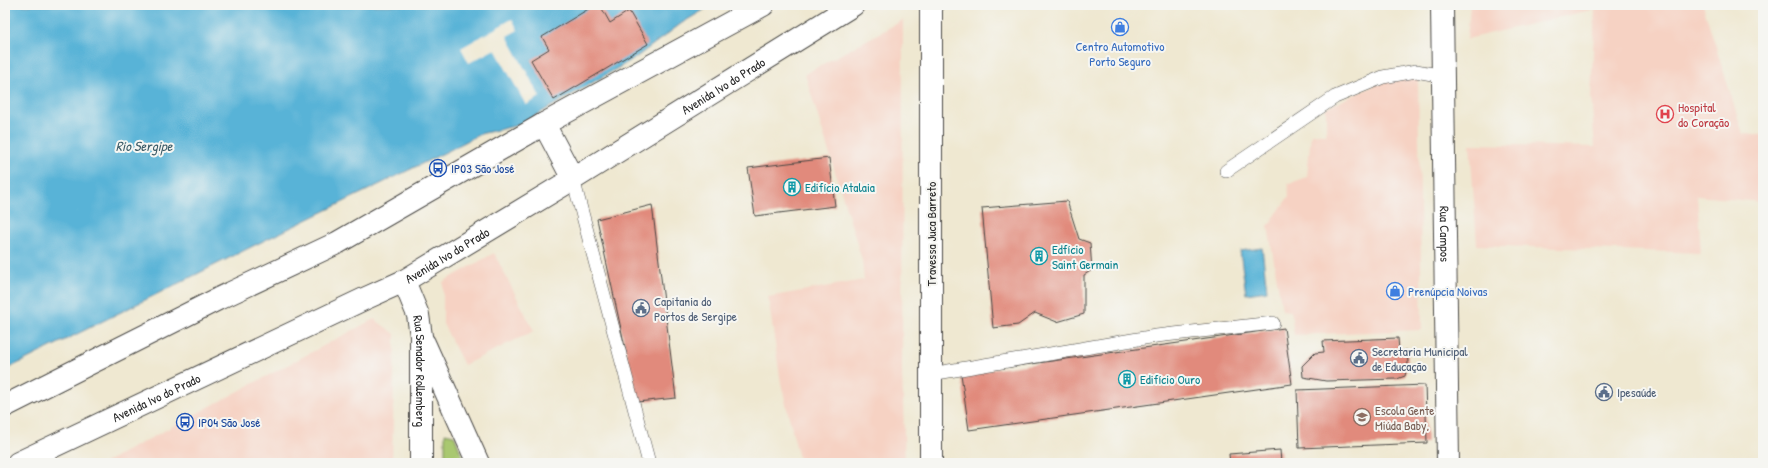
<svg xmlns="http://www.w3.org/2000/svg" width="1768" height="468" viewBox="0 0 1768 468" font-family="'Patrick Hand',sans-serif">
<rect width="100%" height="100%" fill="#f6f6f2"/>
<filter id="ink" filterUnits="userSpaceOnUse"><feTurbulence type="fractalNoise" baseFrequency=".025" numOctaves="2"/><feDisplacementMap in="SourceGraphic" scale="8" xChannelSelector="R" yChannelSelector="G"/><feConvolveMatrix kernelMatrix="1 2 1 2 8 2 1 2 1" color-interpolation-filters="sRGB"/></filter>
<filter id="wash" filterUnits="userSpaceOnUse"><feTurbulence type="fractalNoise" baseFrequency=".012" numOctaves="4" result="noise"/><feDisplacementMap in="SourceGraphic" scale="16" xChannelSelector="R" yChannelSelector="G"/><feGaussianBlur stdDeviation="0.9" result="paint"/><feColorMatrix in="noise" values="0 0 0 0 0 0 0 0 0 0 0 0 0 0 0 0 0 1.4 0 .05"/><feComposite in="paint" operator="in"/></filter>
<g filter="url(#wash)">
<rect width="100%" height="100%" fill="#efe8d1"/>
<!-- built -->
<path fill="#f6d2c3" d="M1470,5H1703L1743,134L1763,135V202L1697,196L1701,253L1477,245L1470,144L1595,147L1591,95L1595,9L1467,39Z
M903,20L902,371L905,463H800L781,383L768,297L864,280L862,260L805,74Z
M1418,75L1422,330L1294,335L1291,311L1282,310L1268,226L1289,196L1288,184L1307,177L1311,134H1326V108L1389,79Z
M494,253L534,331L464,365L443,324V282Z
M374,319L395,334L392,463H104Z"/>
<!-- green -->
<path fill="#a9c870" stroke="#6a7a4e" d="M445,433L454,435L465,463H445Z"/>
<!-- water -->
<path fill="#59b3d7" stroke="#426f81" d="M5,5H712L682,23L635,58L519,125L480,134L448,151L251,247L5,370Z
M1262,248L1267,291L1246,294L1240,251Z"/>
<!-- pier -->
<path fill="#efe8d1" d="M512,19L518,30L507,36L540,97L526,105L495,49L469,63L461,48Z"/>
<g id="blocks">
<!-- building -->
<path fill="#e18a7c" d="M595,5H600L610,23L629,11L648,44L554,100L531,60L549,49L542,37Z
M829,158L835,206L755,216L748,168Z
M1067,201L1079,239L1090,243L1092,270L1084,275V314L1057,322L1035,313L1018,325L993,328L982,208Z
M652,205L676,398L637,402L597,219Z
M1284,328L1292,384L969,430L961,374Z
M1398,338L1399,351L1407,350L1408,363L1405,376L1397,379L1326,381L1303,377L1302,366L1315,353L1324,352L1323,341Z
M1425,385L1427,443L1299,448L1297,390Z
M1280,450L1281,463H1230L1229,454Z"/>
</g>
</g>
<g filter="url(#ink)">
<use href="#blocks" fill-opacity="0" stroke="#484744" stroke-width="1"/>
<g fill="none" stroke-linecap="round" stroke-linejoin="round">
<!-- service casing -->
<g stroke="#484744" stroke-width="14">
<path id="service" d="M1226,171L1335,97L1383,77L1416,71L1443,76
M573,179L649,463
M931,374L1156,336L1273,323"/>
</g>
<!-- minor casing -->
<g stroke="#484744" stroke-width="24">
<g id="minor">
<path id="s1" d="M1442,5L1448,463"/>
<path id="s2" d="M404,281L418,315L421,336V463"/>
<path d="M424,343L478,463"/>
<path d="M931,463V5"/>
</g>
</g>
<!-- primary casing -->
<g stroke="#484744" stroke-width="24">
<g id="primary">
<path d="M544,124L573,179"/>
<path d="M5,406L218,299L337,243L544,124L763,5"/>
<path id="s3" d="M18,463L364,299L404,281L573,179L853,5"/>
</g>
</g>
<!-- service -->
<use href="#service" stroke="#fff" stroke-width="13"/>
<!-- minor -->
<use href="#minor" stroke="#fff" stroke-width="22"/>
<!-- primary -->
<use href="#primary" stroke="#fff" stroke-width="22"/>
</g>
</g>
<!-- icons -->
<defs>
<g id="shop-ring" transform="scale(0.9)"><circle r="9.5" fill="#f6f6f2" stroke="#3f7fe0" stroke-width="1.5"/><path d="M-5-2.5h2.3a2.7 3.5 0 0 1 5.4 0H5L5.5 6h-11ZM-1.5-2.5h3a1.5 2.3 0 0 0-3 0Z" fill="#3f7fe0"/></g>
<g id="hospital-ring" transform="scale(0.9)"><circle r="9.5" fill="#f6f6f2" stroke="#e0444e" stroke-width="1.5"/><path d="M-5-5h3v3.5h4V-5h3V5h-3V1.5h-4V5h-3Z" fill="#e0444e"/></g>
<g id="bus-ring" transform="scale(0.9)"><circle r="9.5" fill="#f6f6f2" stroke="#1a4fb4" stroke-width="1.5"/><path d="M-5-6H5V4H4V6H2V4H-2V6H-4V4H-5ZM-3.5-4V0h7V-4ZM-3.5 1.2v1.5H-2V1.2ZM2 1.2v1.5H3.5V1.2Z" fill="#1a4fb4"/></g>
<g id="building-ring" transform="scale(0.9)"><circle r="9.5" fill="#f6f6f2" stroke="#0f9aa8" stroke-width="1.5"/><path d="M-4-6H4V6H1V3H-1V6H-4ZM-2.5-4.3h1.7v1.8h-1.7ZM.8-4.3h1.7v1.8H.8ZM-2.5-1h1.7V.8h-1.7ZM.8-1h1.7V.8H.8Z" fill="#0f9aa8"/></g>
<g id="civic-ring" transform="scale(0.9)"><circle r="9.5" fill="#f6f6f2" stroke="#5c6f8a" stroke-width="1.5"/><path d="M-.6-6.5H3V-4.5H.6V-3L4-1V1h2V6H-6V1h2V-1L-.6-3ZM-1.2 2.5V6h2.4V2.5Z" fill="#5c6f8a"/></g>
<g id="school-ring" transform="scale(0.9)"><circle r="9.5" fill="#f6f6f2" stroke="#8d6e63" stroke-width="1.5"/><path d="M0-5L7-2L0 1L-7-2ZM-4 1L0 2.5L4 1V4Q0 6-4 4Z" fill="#8d6e63"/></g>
</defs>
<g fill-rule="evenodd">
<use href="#shop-ring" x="1120" y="27"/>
<use href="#hospital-ring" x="1665" y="114"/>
<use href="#bus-ring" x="438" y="168"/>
<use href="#building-ring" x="792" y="187"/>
<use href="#building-ring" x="1039" y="256"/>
<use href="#shop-ring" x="1395" y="291"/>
<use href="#civic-ring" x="641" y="308"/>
<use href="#civic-ring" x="1359" y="358"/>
<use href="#building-ring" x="1127" y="379"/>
<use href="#civic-ring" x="1604" y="392"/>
<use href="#school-ring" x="1362" y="417"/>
<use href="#bus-ring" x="185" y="422"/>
</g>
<g text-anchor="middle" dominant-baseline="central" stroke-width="4" stroke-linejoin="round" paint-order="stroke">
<!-- shop labels -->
<g font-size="13" fill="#366cbe" stroke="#f6f6f2">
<text x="1120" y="46">Centro Automotivo<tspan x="1120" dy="15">Porto Seguro</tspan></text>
<text x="1408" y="291" text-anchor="start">Prenúpcia Noivas</text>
</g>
<!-- street labels -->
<g font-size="13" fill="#2b2b2b" stroke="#f6f6f2">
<text stroke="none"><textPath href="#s3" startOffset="801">Avenida Ivo do Prado</textPath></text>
<text transform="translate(931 234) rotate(-90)">Travessa Juca Barreto</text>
<text stroke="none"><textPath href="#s1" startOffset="229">Rua Campos</textPath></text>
<text stroke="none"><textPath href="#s3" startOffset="477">Avenida Ivo do Prado</textPath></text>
<text stroke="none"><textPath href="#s2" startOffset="93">Rua Senador Rollemberg</textPath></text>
<text stroke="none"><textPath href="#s3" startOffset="153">Avenida Ivo do Prado</textPath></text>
</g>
<!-- health labels -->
<g font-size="13" fill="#be3a42" stroke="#f6f6f2" text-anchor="start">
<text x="1678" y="107">Hospital<tspan x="1678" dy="15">do Coração</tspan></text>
</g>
<!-- transit labels -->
<g font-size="13" fill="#164399" stroke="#f6f6f2" text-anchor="start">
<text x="451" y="168">IP03 São José</text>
<text x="198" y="422">IP04 São José</text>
</g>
<!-- culture labels -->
<g font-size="13" fill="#0d838f" stroke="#f6f6f2" text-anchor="start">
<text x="805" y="187">Edifício Atalaia</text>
<text x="1052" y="249">Edfício<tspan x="1052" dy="15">Saint Germain</tspan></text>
<text x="1140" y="379">Edifício Ouro</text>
</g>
<!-- service labels -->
<g font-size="13" fill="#4e5e75" stroke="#f6f6f2" text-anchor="start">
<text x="654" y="301">Capitania do<tspan x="654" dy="15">Portos de Sergipe</tspan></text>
<text x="1372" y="351">Secretaria Municipal<tspan x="1372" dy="15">de Educação</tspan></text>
<text x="1617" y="392">Ipesaúde</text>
</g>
<!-- education labels -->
<g font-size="13" fill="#785e54" stroke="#f6f6f2" text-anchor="start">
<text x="1375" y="410">Escola Gente<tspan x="1375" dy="15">Miúda Baby,</tspan></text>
</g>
<!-- water labels -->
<g font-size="14" font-style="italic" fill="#3b5b67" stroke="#f6f6f2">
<text x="144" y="145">Rio Sergipe</text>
</g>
</g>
<!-- margin -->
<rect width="1768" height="468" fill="none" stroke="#f6f6f2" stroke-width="20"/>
</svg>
